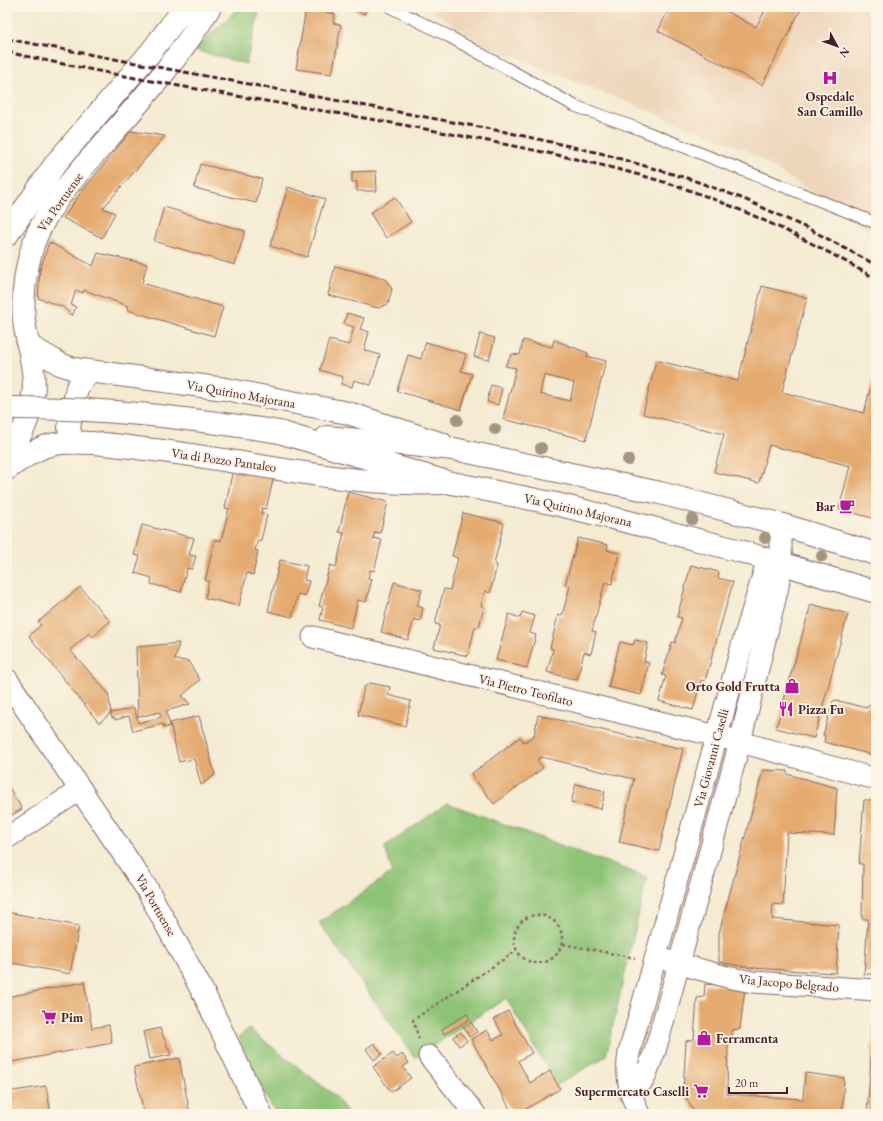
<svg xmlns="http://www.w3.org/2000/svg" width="883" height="1121" viewBox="0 0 883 1121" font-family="'EB Garamond',serif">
<rect width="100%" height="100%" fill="#fcf5e5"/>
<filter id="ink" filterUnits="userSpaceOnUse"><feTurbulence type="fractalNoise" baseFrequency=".025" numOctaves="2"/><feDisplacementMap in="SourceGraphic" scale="8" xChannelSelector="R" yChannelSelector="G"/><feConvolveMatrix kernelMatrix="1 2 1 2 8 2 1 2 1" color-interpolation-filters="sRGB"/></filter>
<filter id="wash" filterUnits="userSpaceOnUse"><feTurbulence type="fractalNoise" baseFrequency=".012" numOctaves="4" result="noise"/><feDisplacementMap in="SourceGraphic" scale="16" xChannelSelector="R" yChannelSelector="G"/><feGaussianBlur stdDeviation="0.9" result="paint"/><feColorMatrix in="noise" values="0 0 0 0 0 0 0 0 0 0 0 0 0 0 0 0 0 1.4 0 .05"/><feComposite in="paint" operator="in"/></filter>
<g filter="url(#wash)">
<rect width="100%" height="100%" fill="#f4ebd2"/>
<!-- built -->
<path fill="#eed6bb" d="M426,7H876V234L745,149L482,44Z"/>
<!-- green -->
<path fill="#8dc375" stroke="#6c7150" d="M240,7L260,8L246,64L194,50Z
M447,803L647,877L606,1056L557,1085L506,998L415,1058L319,923L392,872L385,847Z
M249,1029L335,1096L349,1114H276L256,1079L239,1037Z"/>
<g id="blocks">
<!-- building -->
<path fill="#e4aa6f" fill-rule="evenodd" d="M345,7H368L364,14Z
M670,7H718L756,27L767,7H802L762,85L658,31Z
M306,8L335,14L333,23L341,25L332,74L296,69Z
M131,131L165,136L103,208L115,213L102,238L63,218L79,195Z
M200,164L262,179L256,203L194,188Z
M376,171L377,191H357V182H352V172Z
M288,187L325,199L307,257L270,246Z
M395,197L411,222L386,238L370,213Z
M164,207L245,231L235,265L154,241Z
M49,242L93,266L98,253L147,264L142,283L223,307L214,336L127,310L128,306L84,290L83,293L76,290L71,305L76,307L72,316L63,307L38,298L40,270Z
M335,266L385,279L392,289L388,304L378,308L328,295Z
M762,286L807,298L782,392L864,413L876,366V519L839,509L850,466L769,445L759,483L714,472L724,434L643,414L656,360L738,381Z
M347,313L364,318L360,329L369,332L364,350L380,355L371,385L354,380L352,387L341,384L343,377L320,370L329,340L349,345L354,327L344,324Z
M480,334L495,338L489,360L474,357Z
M523,340L552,347L554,340L588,353L587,356L606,361L586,440L503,419L516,368L505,366L512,354L520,355ZM544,375L574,383L570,401L540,394Z
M426,342L466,354L461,371L472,374L461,410L397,391L408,355L421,359Z
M491,385L502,388L498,405L487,402Z
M233,469L274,476L266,509L262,508L261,513L267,515L261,540H258L255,550L258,551L253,575L247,573L239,606L205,598L209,581H205L215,539L221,541L229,509L225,508Z
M348,492L388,502L380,533L375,532L373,538L382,540L374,571L370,570L368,578L372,579L366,602L358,600L351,628L320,620L323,607L319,606L330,565L336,567L344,533L339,532Z
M463,513L504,523L494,564L497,565L490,593L485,591L481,606L484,607L479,627H475L468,656L434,648L440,625L435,624L444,589L450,590L458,558L452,556Z
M142,525L194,538L189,555L196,556L192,569L187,568L181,592L151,584L152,578L135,573L140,556L134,555Z
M578,538L608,545L607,550L619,553L612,584L605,582L592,631L596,632L591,654L584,652L577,680L547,672L553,649L550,648L558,615L562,616L570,586L565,585Z
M280,560L307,566L304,580L309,581L305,596L298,594L292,617L268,611Z
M691,565L719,572L718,578L733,582L705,681L701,680L693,710L659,701L666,676L662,675L672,642L675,643L682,618L677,617Z
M394,582L422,590L417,606L423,608L420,621L414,619L408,640L381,632Z
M80,587L110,621L93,637L89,633L70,650L108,693L111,713L99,723L29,636L41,625L38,622Z
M811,604L848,614L814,738L776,728Z
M522,612L535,616L530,633L536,635L527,668L496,660L509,614L520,618Z
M635,640L648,643L644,661L649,663L641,695L608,687L620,642L633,645Z
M179,643L175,660L188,661L200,680L182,696L190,704L166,711L170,726L164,728L163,724L133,731L129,716L115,720V718H112L111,713L134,708L138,723L161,717L160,712L138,717L136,647Z
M370,683L390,687L388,695L411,701L405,726L358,715L364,687Z
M835,700L867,708L868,705L876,707V756L824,742L825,736L823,735L833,701Z
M538,715L683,749L659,851L619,842L634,779L541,757L537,760L543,768L494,804L471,774L520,737L524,742L534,736Z
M199,716L215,775L201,785L194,759L179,762L170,723Z
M763,770L787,771V774L837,788L834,835L787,833L783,905L773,904L772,919L839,925L836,973L752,968L719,962V933Z
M7,784L22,809L7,818Z
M576,784L605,791L601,809L571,802Z
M864,800H876V974H864L868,919H862L863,864H859Z
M7,912L79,926L70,974L7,962Z
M84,982L92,1028L109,1025L112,1043L7,1063V997Z
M705,984L745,987L740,1029L732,1030V1045H728L727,1094L803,1099L805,1073L844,1078L842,1114H695L683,1092L686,1041L694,1039L697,998L704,997Z
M875,1001L876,1114H867Z
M508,1011L532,1053L518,1061L530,1083L550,1071L560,1089L517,1114H513L471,1039L487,1030L493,1040L503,1035L494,1019Z
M467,1014L470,1019L444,1034L442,1029Z
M471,1022L477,1032L469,1037L463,1026Z
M160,1028L171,1055L149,1059L143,1032Z
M461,1032L467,1041L459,1046L453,1037Z
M374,1043L382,1054L374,1060L366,1049Z
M393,1053L397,1058L402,1054L409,1063L403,1067L411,1078L391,1092L373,1067Z
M179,1058L190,1114H144L134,1067Z
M46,1086L51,1114H7V1092Z"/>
</g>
</g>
<g filter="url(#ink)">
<use href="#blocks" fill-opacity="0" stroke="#866665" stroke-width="1"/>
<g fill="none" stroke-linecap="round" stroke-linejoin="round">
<!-- service casing -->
<g stroke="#866665" stroke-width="13">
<path id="service" d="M390,7L450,37L575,106L639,129L876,223"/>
</g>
<!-- minor casing -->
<g stroke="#866665" stroke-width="23">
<path id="minor" d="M313,637L733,740L876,779
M7,838L81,789
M666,960L727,977L753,982L876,990
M429,1056L475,1114
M631,1095L644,1079L655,1051L740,742L778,587L781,563
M639,1114C630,1094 625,1075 629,1053L743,642L768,559"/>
</g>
<!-- tertiary casing -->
<g stroke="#866665" stroke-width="24">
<path id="tertiary" d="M28,345L60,364L74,369L225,389L348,413L442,444
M73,443L69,428L77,388L85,377L92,372
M7,469C22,459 37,447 55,444C83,439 125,447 154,450C250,461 346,487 442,483"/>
</g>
<!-- secondary casing -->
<g stroke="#866665" stroke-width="24">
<path id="secondary" d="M7,235L56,163L150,53L185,7
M7,455C26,432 37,401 33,371C31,354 26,337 24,320C22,295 26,266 34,242C48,204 80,171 106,141C143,98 181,56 210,7
M7,680L147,889L204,994L261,1114"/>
</g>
<!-- primary casing -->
<g stroke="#866665" stroke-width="24">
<path id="primary" d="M279,432L447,482L556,504L641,525L740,551L876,592
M327,437L454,449L660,493L780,524L876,554
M780,524L781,563"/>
</g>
<!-- path -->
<path stroke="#866665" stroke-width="2.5" stroke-dasharray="3 3" stroke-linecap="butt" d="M514 939a24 24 0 1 1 48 0a24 24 0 1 1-48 0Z
M563,944L635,958
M419,1039L413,1020L516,951"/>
<!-- service -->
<use href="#service" stroke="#fff" stroke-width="11"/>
<!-- minor -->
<use href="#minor" stroke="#fff" stroke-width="21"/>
<!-- tertiary -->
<use href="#tertiary" stroke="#fff" stroke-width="22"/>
<!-- secondary -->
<use href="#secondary" stroke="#fff" stroke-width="22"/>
<!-- primary -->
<use href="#primary" stroke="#fff" stroke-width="22"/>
<!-- rail -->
<path stroke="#4a1f2b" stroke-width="3" stroke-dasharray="6 3" stroke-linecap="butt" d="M7,39L506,132L600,153L690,179L744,199L813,231L876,265
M7,52C159,86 314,107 467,137C540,151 612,165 683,188C750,211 815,243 876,279"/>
<!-- primary-bridge casing -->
<g stroke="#866665" stroke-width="24" stroke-linecap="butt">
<path id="primary-bridge" d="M7,408C98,407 189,418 279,432"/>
</g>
<!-- primary-bridge -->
<use href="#primary-bridge" stroke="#fff" stroke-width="22"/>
</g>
<!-- trees -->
<g fill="#a29682">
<circle cx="457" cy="420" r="6"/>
<circle cx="495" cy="429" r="6"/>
<circle cx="541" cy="448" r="6"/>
<circle cx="628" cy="460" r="6"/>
<circle cx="692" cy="519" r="6"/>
<circle cx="765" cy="538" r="6"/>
<circle cx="822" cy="556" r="6"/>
</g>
</g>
<!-- icons -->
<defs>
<g id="hospital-bare" transform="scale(1.2)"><path d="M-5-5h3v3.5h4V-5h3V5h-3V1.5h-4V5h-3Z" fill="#b5179e" stroke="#fcf5e5" stroke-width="2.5" paint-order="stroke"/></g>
<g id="cafe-bare" transform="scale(1.2)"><path d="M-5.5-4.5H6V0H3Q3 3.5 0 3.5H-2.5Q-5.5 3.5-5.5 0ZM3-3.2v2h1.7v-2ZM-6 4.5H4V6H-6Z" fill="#b5179e" stroke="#fcf5e5" stroke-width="2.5" paint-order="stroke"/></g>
<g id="shop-bare" transform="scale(1.2)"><path d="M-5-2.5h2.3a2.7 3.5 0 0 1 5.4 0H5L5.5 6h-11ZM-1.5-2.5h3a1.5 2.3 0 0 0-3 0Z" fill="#b5179e" stroke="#fcf5e5" stroke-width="2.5" paint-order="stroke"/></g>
<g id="restaurant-bare" transform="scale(1.2)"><path d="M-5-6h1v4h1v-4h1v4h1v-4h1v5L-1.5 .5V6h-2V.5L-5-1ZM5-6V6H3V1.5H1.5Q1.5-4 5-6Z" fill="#b5179e" stroke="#fcf5e5" stroke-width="2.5" paint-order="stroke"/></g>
<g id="supermarket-bare" transform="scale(1.2)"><path d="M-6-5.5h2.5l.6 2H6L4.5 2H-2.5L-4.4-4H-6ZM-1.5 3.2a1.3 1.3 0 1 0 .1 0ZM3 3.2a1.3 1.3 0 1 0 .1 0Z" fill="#b5179e" stroke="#fcf5e5" stroke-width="2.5" paint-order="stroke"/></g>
</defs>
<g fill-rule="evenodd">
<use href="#hospital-bare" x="830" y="78"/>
<use href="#cafe-bare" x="847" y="506"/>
<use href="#shop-bare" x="792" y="686"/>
<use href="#restaurant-bare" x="786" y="709"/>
<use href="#supermarket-bare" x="49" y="1017"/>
<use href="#shop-bare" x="704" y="1038"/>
<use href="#supermarket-bare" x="701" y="1091"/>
</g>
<g text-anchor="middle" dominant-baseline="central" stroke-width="3.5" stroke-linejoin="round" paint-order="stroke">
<!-- poi labels -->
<g font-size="13" font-weight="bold" fill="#4a1f2b" stroke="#fcf5e5" text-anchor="end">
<text x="830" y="96" text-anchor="middle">Ospedale<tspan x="830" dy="15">San Camillo</tspan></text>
<text x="835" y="506">Bar</text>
<text x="780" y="686">Orto Gold Frutta</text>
<text x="798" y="709" text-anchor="start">Pizza Fu</text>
<text x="61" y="1017" text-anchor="start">Pim</text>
<text x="716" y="1038" text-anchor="start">Ferramenta</text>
<text x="689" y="1091">Supermercato Caselli</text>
</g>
<!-- street labels -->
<g font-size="13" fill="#4a1f2b" stroke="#fcf5e5">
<text transform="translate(60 202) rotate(-55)">Via Portuense</text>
<text transform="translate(241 394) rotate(10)">Via Quirino Majorana</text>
<text transform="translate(224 460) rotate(8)">Via di Pozzo Pantaleo</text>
<text transform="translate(578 510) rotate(13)">Via Quirino Majorana</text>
<text transform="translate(526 690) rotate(14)">Via Pietro Teofilato</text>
<text transform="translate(711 758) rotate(-75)">Via Giovanni Caselli</text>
<text transform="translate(156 905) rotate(60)">Via Portuense</text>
<text transform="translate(789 983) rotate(5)">Via Jacopo Belgrado</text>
</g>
</g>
<!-- margin -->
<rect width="883" height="1121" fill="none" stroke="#fcf5e5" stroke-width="24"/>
<!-- north arrow -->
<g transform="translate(837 46) rotate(131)" stroke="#fcf5e5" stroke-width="3" paint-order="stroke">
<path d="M0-3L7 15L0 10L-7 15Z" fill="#4a1f2b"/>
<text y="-6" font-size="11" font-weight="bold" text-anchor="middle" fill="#4a1f2b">N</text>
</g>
<!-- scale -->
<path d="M729 1087v6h58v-6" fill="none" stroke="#4a1f2b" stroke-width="2"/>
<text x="735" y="1087" font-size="12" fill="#4a1f2b" stroke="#fcf5e5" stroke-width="3" paint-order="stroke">20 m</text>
</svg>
